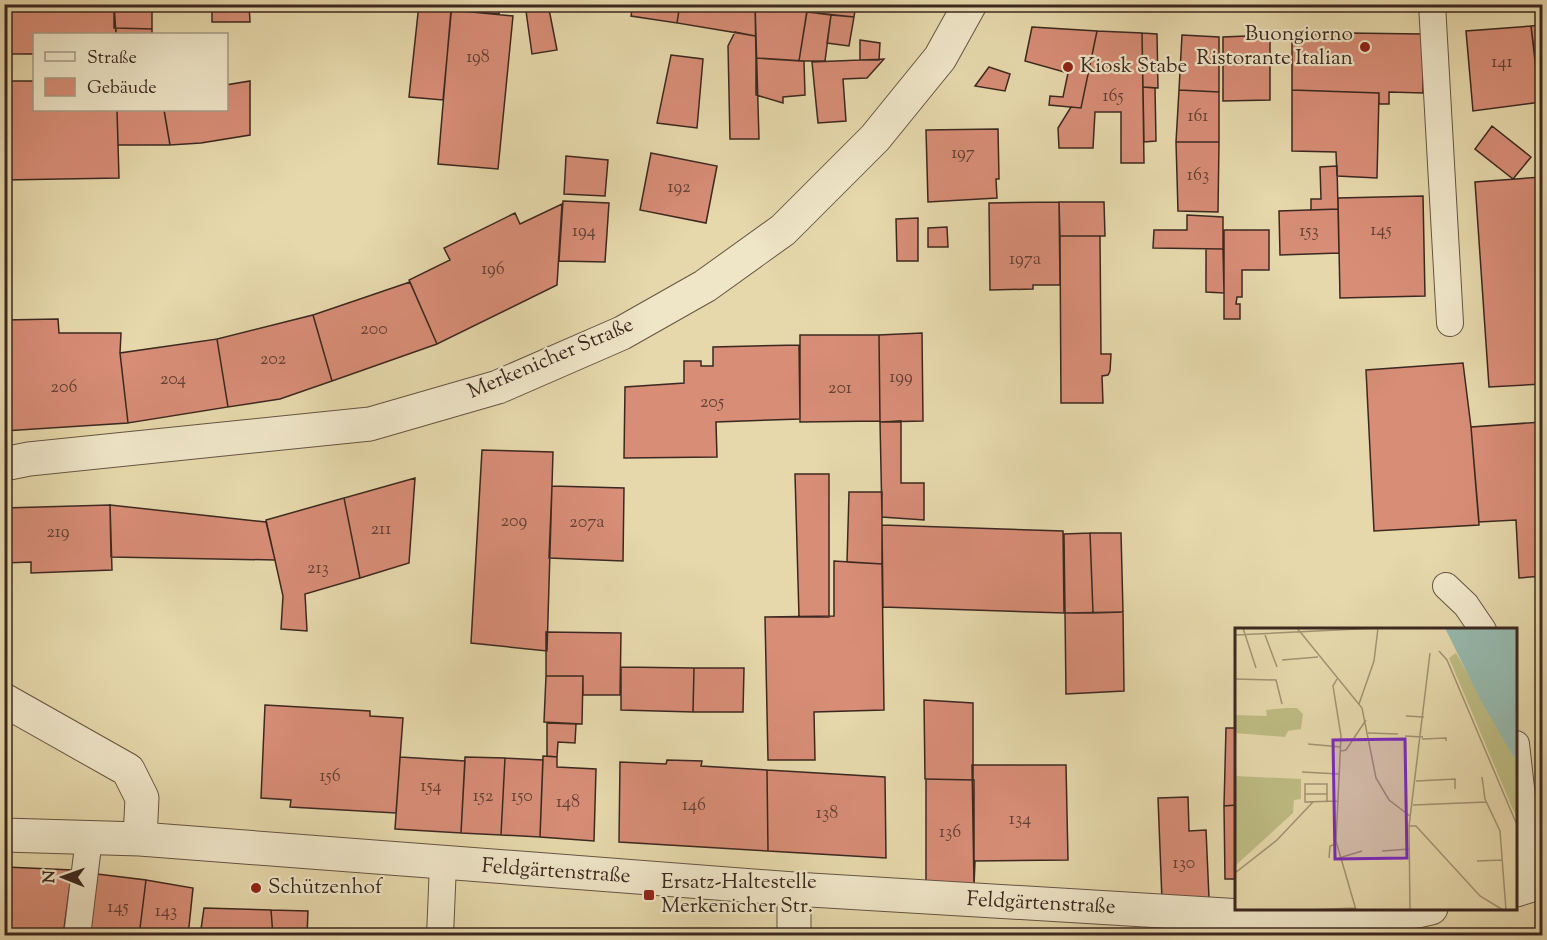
<svg xmlns="http://www.w3.org/2000/svg" width="1547" height="940" viewBox="0 0 1547 940" font-family="'Sorts Mill Goudy',serif">
<rect width="100%" height="100%" fill="#e6d8ab"/>
<filter id="stains"><feTurbulence type="fractalNoise" baseFrequency=".00333" numOctaves="4"/><feColorMatrix values="0 0 0 0 .2 0 0 0 0 .09 0 0 0 0 .02 0 0 0 .5 -.17"/></filter>
<radialGradient id="worn" r=".72"><stop offset=".6" stop-color="#630" stop-opacity="0"/><stop offset="1" stop-color="#630" stop-opacity=".3"/></radialGradient>
<!-- building -->
<path fill="#d78d76" stroke="#3c2820" stroke-width="1.5" d="M4,4H114L116,34H34V54H4Z
M114,4H152V29L114,28Z
M212,4H249L250,22H212Z
M419,4H452L443,100L409,97Z
M452,4H500L499,14L451,10Z
M525,4H548L557,50L532,54Z
M633,4H680L677,23L631,16Z
M680,4H755L756,36L677,23Z
M755,4H808L799,61L756,58Z
M808,4H856L854,17L807,12Z
M451,10L513,16L498,169L438,164Z
M807,12L831,15L825,61H799Z
M831,15L854,17L849,46L827,43Z
M1542,25V95H1539L1531,26Z
M1531,26L1541,102L1473,111L1466,31Z
M1032,27L1097,31L1081,108L1049,105L1050,96L1063,97L1068,73L1025,61Z
M116,28L152,29V34H116Z
M1097,31L1142,33L1144,163H1121V112H1095L1093,148H1059L1058,128L1071,107L1081,108Z
M735,32L756,36L759,139H730L728,46Z
M1142,33L1157,34L1158,88L1143,87Z
M1346,33L1423,34V93L1389,92V104H1379V93L1292,90V34Z
M1182,35L1219,37V92L1179,90Z
M1270,35V100L1223,101V37Z
M860,40L880,43L879,60H860Z
M671,55L703,59L697,128L657,123Z
M756,58L804,61L805,95L783,97V103L756,95Z
M884,59L867,78L843,79L846,121L818,123L812,62Z
M989,67L1010,74L1005,91L975,86Z
M4,81H34V110H117L119,178L4,180Z
M250,81V135L201,143L170,145L164,110H226V85Z
M1143,87L1155,88L1156,141L1144,142Z
M1179,90L1219,92V142H1176Z
M1292,90L1379,93L1377,178L1337,176L1336,152L1292,151Z
M117,110H164L170,145H118Z
M1492,126L1531,157L1513,179L1475,149Z
M998,129L999,179H996L997,198L928,202L926,130Z
M1176,142H1219L1218,212L1178,211Z
M651,153L717,166L706,223L640,210Z
M566,156L608,160L605,196L564,194Z
M1337,166L1338,209L1311,210V199H1321L1320,167Z
M1542,177V384L1489,387L1475,182Z
M1423,196L1425,296L1340,298L1338,198Z
M563,201L609,203L605,262L559,261Z
M1059,202H1104L1105,236H1060Z
M1059,202L1060,285H1033V289L990,290L989,203Z
M562,204L557,285L437,344L409,280L450,260L444,248L515,213L520,224Z
M1338,209L1339,253L1280,255L1279,211Z
M1187,215L1223,217V249L1153,248L1154,230H1187Z
M918,218V261H897L896,219Z
M947,227L948,247H928V228Z
M1224,230H1269V270H1242V297H1237L1236,304H1240V319H1224Z
M1060,236H1100L1101,354H1111L1110,371L1108,375L1102,376L1103,403H1061Z
M1206,249H1223L1224,293L1206,292Z
M410,282L437,344L332,381L313,315Z
M313,315L332,381L280,399L228,407L217,339Z
M58,319L59,333H121L120,353L128,423L4,431V320Z
M922,333L923,421L880,422L879,335Z
M800,335H879L880,421L800,422Z
M217,339L228,407L128,423L120,353Z
M799,345L800,419L716,422L717,457L624,458L625,387L684,383V361H701V366H713V347Z
M1463,363L1471,427L1479,525L1374,531L1366,370Z
M901,421V483H924V520L882,517L880,422Z
M1542,422V576L1519,578L1516,520L1479,522L1471,427Z
M482,450L553,452L547,651L471,643Z
M795,474H829V617H799Z
M415,478L409,563L360,578L344,498Z
M552,486L624,488L623,561L549,558Z
M849,492H882V564L847,562Z
M344,498L360,578L305,594L307,631L281,629L283,596L266,520Z
M110,505L266,522L275,560L111,557Z
M110,505L112,570L31,573V562L4,563V508Z
M882,525L1063,531L1064,613L883,607Z
M1090,533H1121L1123,612L1093,613Z
M1090,533L1093,613H1065L1064,534Z
M834,561L882,564L884,710L814,712L815,760H768L765,617L834,616Z
M1123,612L1124,691L1066,694L1065,613Z
M546,632L621,633L620,695H583V676H546Z
M621,667L694,668L693,712L621,710Z
M694,668H744L743,712H693Z
M546,676H583L582,724L544,722Z
M924,700L973,703V780L925,779Z
M265,705L370,711V716L403,718L396,813L290,807L291,800L261,798Z
M547,723L576,724L575,743L558,742L557,757L547,756Z
M1226,728H1236V805L1224,806Z
M543,756L557,757V767L596,769L594,841L540,837Z
M400,757L465,761L461,833L395,829Z
M465,757L505,758L501,835L461,833Z
M505,758L543,760L540,837L501,835Z
M667,760L702,761L701,766L767,770L768,851L619,842L620,762L666,764Z
M972,765H1066L1068,860L975,861L974,886Z
M767,770L885,777L886,858L768,851Z
M926,779L974,780V886L926,885Z
M1188,797L1189,831L1206,830L1209,898L1162,900L1158,798Z
M1236,805V879H1225L1224,806Z
M6,867L72,870L63,936H4Z
M97,874L146,880L139,936H90Z
M146,880L193,888L188,936H139Z
M204,908L271,910L273,936H200Z
M271,910L308,911L307,936H273Z"/>
<g fill="none" stroke-linecap="round" stroke-linejoin="round">
<!-- service casing -->
<g stroke="#665443" stroke-width="28">
<path id="service" d="M1432,4L1450,323
M1446,586L1466,605L1483,630
M1516,744L1532,885
M77,936L89,838
M440,936L443,864"/>
</g>
<!-- minor casing -->
<g stroke="#665443" stroke-width="35">
<path id="minor" d="M4,464L29,459L370,424L498,387L622,333L705,286L783,230L875,138L940,58L970,4
M4,700L128,770L142,798L140,839
M4,835L140,839L794,889L1310,920L1418,911L1431,908
M794,889V936
M1516,890L1542,882"/>
</g>
<!-- service -->
<use href="#service" stroke="#efe6c8" stroke-width="26"/>
<!-- minor -->
<use href="#minor" stroke="#efe6c8" stroke-width="33"/>
</g>
<!-- markers -->
<g fill="#8f2418" stroke="#efe6c8" stroke-width="2">
<circle cx="1365" cy="47" r="6"/>
<circle cx="1068" cy="67" r="6"/>
<circle cx="256" cy="888" r="6"/>
<rect x="643" y="889" width="12" height="12" rx="3"/>
</g>
<g text-anchor="middle" dominant-baseline="central" stroke-width="4.5" stroke-linejoin="round" paint-order="stroke">
<!-- number labels -->
<g font-size="18" fill="#634136">
<text x="478" y="58">198</text>
<text x="1502" y="63">141</text>
<text x="1113" y="97">165</text>
<text x="1198" y="117">161</text>
<text x="963" y="154">197</text>
<text x="1198" y="176">163</text>
<text x="679" y="188">192</text>
<text x="1381" y="231">145</text>
<text x="584" y="232">194</text>
<text x="1309" y="232">153</text>
<text x="1025" y="260">197a</text>
<text x="493" y="270">196</text>
<text x="374" y="330">200</text>
<text x="273" y="360">202</text>
<text x="901" y="378">199</text>
<text x="173" y="380">204</text>
<text x="64" y="388">206</text>
<text x="840" y="389">201</text>
<text x="712" y="403">205</text>
<text x="514" y="522">209</text>
<text x="587" y="523">207a</text>
<text x="381" y="530">211</text>
<text x="58" y="533">219</text>
<text x="318" y="569">213</text>
<text x="330" y="777">156</text>
<text x="431" y="787">154</text>
<text x="483" y="797">152</text>
<text x="522" y="797">150</text>
<text x="568" y="803">148</text>
<text x="694" y="806">146</text>
<text x="827" y="814">138</text>
<text x="1020" y="820">134</text>
<text x="950" y="833">136</text>
<text x="1184" y="864">130</text>
<text x="118" y="908">145</text>
<text x="166" y="912">143</text>
</g>
<!-- poi labels -->
<g font-size="21" fill="#3c2820" stroke="#efe6c8" text-anchor="start">
<text x="1353" y="35" text-anchor="end">Buongiorno<tspan x="1353" dy="24">Ristorante Italian</tspan></text>
<text x="1080" y="67">Kiosk Stabe</text>
<text x="661" y="883">Ersatz-Haltestelle<tspan x="661" dy="24">Merkenicher Str.</tspan></text>
<text x="268" y="888">Schützenhof</text>
</g>
<!-- street labels -->
<g font-size="21" fill="#3c2820" stroke="#efe6c8">
<text transform="translate(551 359) rotate(-23)">Merkenicher Straße</text>
<text transform="translate(556 872) rotate(4)">Feldgärtenstraße</text>
<text transform="translate(1041 904) rotate(3)">Feldgärtenstraße</text>
</g>
</g>
<!-- overview -->
<g transform="translate(1235 628)">
<rect width="282" height="282" fill="#e6d8ab"/>
<path d="M221,25L282,135V191L214,30ZM51,80H62L68,86L66,101L53,103L50,109L0,105V87L32,88L31,82ZM0,148L66,151V171L59,172L58,185L0,238Z" fill="#bdbc83"/>
<path d="M210,0H282V135L245,71Z" fill="#96b9ad"/>
<path fill="none" stroke="#a29273" stroke-width="1.5" d="M8,0L21,40M62,0L127,80L141,150L154,172L175,188M0,7L143,0M30,7L42,39M204,23L212,32L282,197M47,32L83,29M0,51L41,52L47,76M102,51L98,58L106,108L101,213L121,282M124,76L139,33L143,0M171,88L189,89M133,105L163,106M170,108L188,109M187,111L211,110V113M73,116L106,119M106,123L111,122L131,92M67,144L104,146M247,149L250,171L265,203L271,282M181,153L220,151V161M70,166V174L103,173M92,166H70V156H92V174M178,177L251,174M174,198H181L245,268L268,282M147,223L174,221M94,230L95,218L102,216M104,230L127,223M242,233L267,232M0,245L42,212L78,174M73,282L120,280M175,282L174,198L195,25"/>
<path fill="#7b2cbf" fill-opacity="0.15" stroke="#7b2cbf" stroke-width="3" d="M170,111L172,230L100,231L98,112Z"/>
<rect width="282" height="282" fill="none" stroke="#3c2820" stroke-width="3"/>
</g>
<!-- margin -->
<rect width="1547" height="940" fill="none" stroke="#e6d8ab" stroke-width="24"/>
<rect x="6" y="6" width="1535" height="928" fill="none" stroke="#3c2820" stroke-width="3"/>
<rect x="12" y="12" width="1523" height="916" fill="none" stroke="#3c2820" stroke-width="1.5"/>
<!-- legend -->
<rect x="33" y="33" width="195" height="78" fill="#efe6c8" stroke="#a79a85" stroke-width="1.5"/>
<rect x="45" y="52" width="30" height="9" fill="#efe6c8" stroke="#a79a85" stroke-width="1.5"/>
<text x="87" y="63" font-size="18" fill="#3c2820">Straße</text>
<rect x="45" y="78" width="30" height="18" fill="#d78d76" stroke="#a79a85" stroke-width="1.5"/>
<text x="87" y="93" font-size="18" fill="#3c2820">Gebäude</text>
<!-- north arrow -->
<g transform="translate(63 877) rotate(271)" stroke="#efe6c8" stroke-width="4.5" paint-order="stroke">
<path d="M0-4.5L10 22L0 15L-10 22Z" fill="#3c2820"/>
<text y="-9" font-size="16" font-weight="bold" text-anchor="middle" fill="#3c2820">N</text>
</g>
<rect width="100%" height="100%" filter="url(#stains)"/>
<rect width="100%" height="100%" fill="url(#worn)"/>
</svg>
